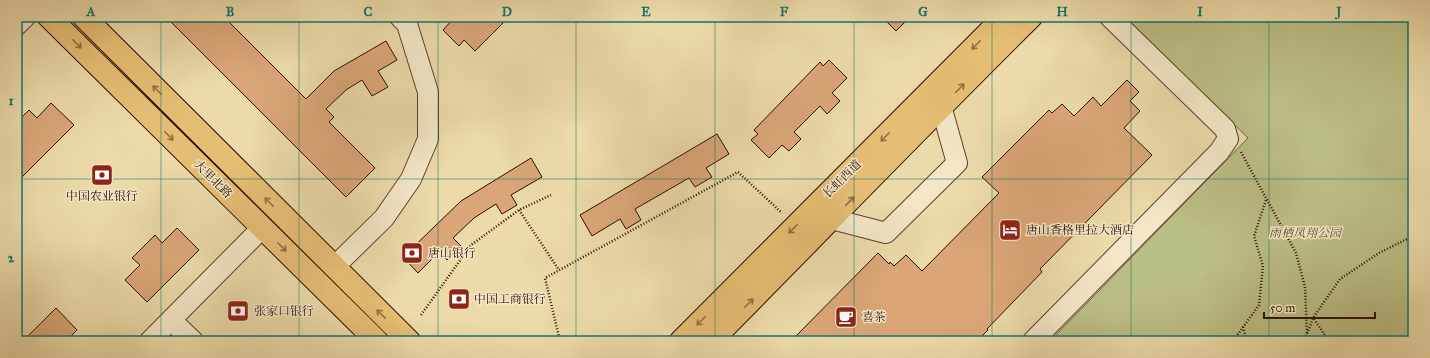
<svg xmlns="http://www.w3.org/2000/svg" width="1430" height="358" viewBox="0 0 1430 358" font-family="'IM FELL Great Primer','Noto Serif SC',serif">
<rect width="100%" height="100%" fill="#ecdaa9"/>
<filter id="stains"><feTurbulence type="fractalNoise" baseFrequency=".005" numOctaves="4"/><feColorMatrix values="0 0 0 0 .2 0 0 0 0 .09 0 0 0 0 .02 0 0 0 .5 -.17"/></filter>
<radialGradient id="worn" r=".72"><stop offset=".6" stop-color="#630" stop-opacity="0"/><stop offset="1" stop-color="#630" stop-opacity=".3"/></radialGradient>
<!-- green -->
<path fill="#bbbe85" stroke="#736643" d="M1124,17H1413V341H1050L1248,138Z"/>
<!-- building -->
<path fill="#daa677" stroke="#2b0d01" d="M166,17H224L306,99L334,71L386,41L397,60L378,71L388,87L372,96L362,80L346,90L326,109L334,117L329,122L375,168L346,197Z
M455,17H509L475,51L464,40L459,46L443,30Z
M882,17H910L896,31Z
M829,60L847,78L832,93L840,101L827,114L820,106L794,132L801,139L789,151L782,145L769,158L751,140L758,134L754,130L820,62L823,66Z
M1127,80L1139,92L1130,101L1140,111L1124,128L1152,155L1040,269L1042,272L987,329L988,330L977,341H791L878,253L889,264L890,262L894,266L906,255L922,271L999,193L982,177L1049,110L1052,113L1062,104L1074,116L1093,97L1101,106Z
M51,103L74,125L17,182V122L29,110L37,118Z
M717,134L729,154L706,168L712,177L695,187L689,178L635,209L641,220L626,229L620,219L592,236L580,215Z
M531,158L542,177L511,195L517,205L502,214L496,204L474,218L453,238L461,246L447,260L439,252L418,273L403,257L461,201Z
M177,228L199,250L147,302L125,280L140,265L132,258L155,235L162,243Z
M56,308L77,330L66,341H23Z"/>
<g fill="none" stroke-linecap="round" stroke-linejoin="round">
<!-- minor casing -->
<g stroke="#5b402b" stroke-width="22">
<path id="minor" d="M17,25L25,17
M832,219L886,233L957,163L941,106
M334,267L384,218L411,179L428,139V92L407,24L400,17
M171,320L193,341
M150,341L262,228
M1033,341L1219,152L1228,139L1225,129L1110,17"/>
</g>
<!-- major casing -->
<g stroke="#2b0d01" stroke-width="24">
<path id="major" d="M49,17L377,341
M84,17L409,341
M681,341L1004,17
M711,341C818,233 923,124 1031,17"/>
</g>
<!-- path -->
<path stroke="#2b0d01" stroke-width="2.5" stroke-dasharray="1 2" stroke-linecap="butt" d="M1241,152L1296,253L1305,287L1307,334
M519,210L559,270
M421,315L471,245L519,210L551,195
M1314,319L1329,341
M1243,327L1247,341
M560,341L545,278L738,172L782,213
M1231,341L1236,337L1259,305L1263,266L1254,236L1266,200
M1302,341L1307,334L1313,318L1340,279L1379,253L1413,236"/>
<!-- minor -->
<use href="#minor" stroke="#f3e7c7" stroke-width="20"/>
<!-- major -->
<use href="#major" stroke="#e6bd74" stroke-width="22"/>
</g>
<!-- one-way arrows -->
<defs><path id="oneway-shaft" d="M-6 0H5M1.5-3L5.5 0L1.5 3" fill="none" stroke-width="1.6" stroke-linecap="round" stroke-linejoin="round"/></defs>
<g stroke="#926e40">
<use href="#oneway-shaft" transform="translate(77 44) rotate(45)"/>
<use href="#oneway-shaft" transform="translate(976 45) rotate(135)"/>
<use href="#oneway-shaft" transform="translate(960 88) rotate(-45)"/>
<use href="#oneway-shaft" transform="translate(157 90) rotate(-135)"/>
<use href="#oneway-shaft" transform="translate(169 136) rotate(45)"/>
<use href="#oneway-shaft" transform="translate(885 137) rotate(135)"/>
<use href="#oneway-shaft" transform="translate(850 201) rotate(-46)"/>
<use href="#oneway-shaft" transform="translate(269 202) rotate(-135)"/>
<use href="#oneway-shaft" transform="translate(793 229) rotate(135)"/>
<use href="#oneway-shaft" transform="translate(282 247) rotate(45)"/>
<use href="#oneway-shaft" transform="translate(749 303) rotate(-45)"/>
<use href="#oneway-shaft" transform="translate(381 314) rotate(-135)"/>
<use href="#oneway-shaft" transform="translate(701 321) rotate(135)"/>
</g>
<!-- grid -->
<path fill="none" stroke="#0f766e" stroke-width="1" stroke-opacity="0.55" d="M161,17V341M299,17V341M438,17V341M576,17V341M715,17V341M854,17V341M992,17V341M1131,17V341M1269,17V341M17,179H1413"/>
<!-- icons -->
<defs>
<g id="bank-square" transform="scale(1.15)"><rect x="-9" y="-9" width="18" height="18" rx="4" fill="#8f2418" stroke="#f3e7c7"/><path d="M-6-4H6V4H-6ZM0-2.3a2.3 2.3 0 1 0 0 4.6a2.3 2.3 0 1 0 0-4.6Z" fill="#fff"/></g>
<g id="hotel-square" transform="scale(1.15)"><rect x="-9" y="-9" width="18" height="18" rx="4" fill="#8f2418" stroke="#f3e7c7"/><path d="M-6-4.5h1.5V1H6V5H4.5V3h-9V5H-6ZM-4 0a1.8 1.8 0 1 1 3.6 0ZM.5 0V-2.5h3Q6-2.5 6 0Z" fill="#fff"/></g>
<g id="cafe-square" transform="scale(1.15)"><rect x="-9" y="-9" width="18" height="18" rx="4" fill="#8f2418" stroke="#f3e7c7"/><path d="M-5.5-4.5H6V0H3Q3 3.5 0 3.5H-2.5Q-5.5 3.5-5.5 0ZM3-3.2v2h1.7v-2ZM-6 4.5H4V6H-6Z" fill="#fff"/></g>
</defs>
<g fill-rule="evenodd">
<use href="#bank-square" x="102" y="175"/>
<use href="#hotel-square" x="1010" y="230"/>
<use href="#bank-square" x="412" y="253"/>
<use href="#bank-square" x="459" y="299"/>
<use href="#bank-square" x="238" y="311"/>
<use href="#cafe-square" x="846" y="317"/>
</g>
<g text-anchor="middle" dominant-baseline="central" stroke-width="3" stroke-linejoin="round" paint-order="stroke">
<!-- street labels -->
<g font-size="12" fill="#2b0d01" stroke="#f3e7c7">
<text transform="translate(213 179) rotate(45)">大里北路</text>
<text transform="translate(842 179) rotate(-45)">长虹西道</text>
</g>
<!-- poi labels -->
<g font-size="12" fill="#2b0d01" stroke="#f3e7c7" text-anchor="start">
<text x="102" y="196" text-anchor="middle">中国农业银行</text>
<text x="1026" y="230">唐山香格里拉大酒店</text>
<text x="428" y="253">唐山银行</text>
<text x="474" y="299">中国工商银行</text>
<text x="254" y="311">张家口银行</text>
<text x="862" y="317">喜茶</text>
</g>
<!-- park labels -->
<g font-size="12" font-style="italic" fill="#5d4b2f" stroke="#f3e7c7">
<text x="1305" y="233">雨栖凤翔公园</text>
</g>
</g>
<!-- margin -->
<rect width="1430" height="358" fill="none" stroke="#ecdaa9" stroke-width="44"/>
<!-- scale -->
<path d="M1264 312v6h111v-6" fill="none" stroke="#2b0d01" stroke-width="2"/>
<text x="1270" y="312" font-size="12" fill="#2b0d01" stroke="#f3e7c7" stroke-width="3" paint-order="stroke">50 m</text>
<rect x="22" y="22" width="1386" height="314" fill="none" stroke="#0f766e" stroke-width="1.5"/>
<g font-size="13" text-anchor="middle" font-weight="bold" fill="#0f766e">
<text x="91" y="16">A</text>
<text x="230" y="16">B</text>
<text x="368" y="16">C</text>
<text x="507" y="16">D</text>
<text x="646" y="16">E</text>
<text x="784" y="16">F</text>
<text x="923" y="16">G</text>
<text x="1062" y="16">H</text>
<text x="1200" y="16">I</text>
<text x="1339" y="16">J</text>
<text x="11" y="105">1</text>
<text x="11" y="262">2</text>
</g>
<rect width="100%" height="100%" filter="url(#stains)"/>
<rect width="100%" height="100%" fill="url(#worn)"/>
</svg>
